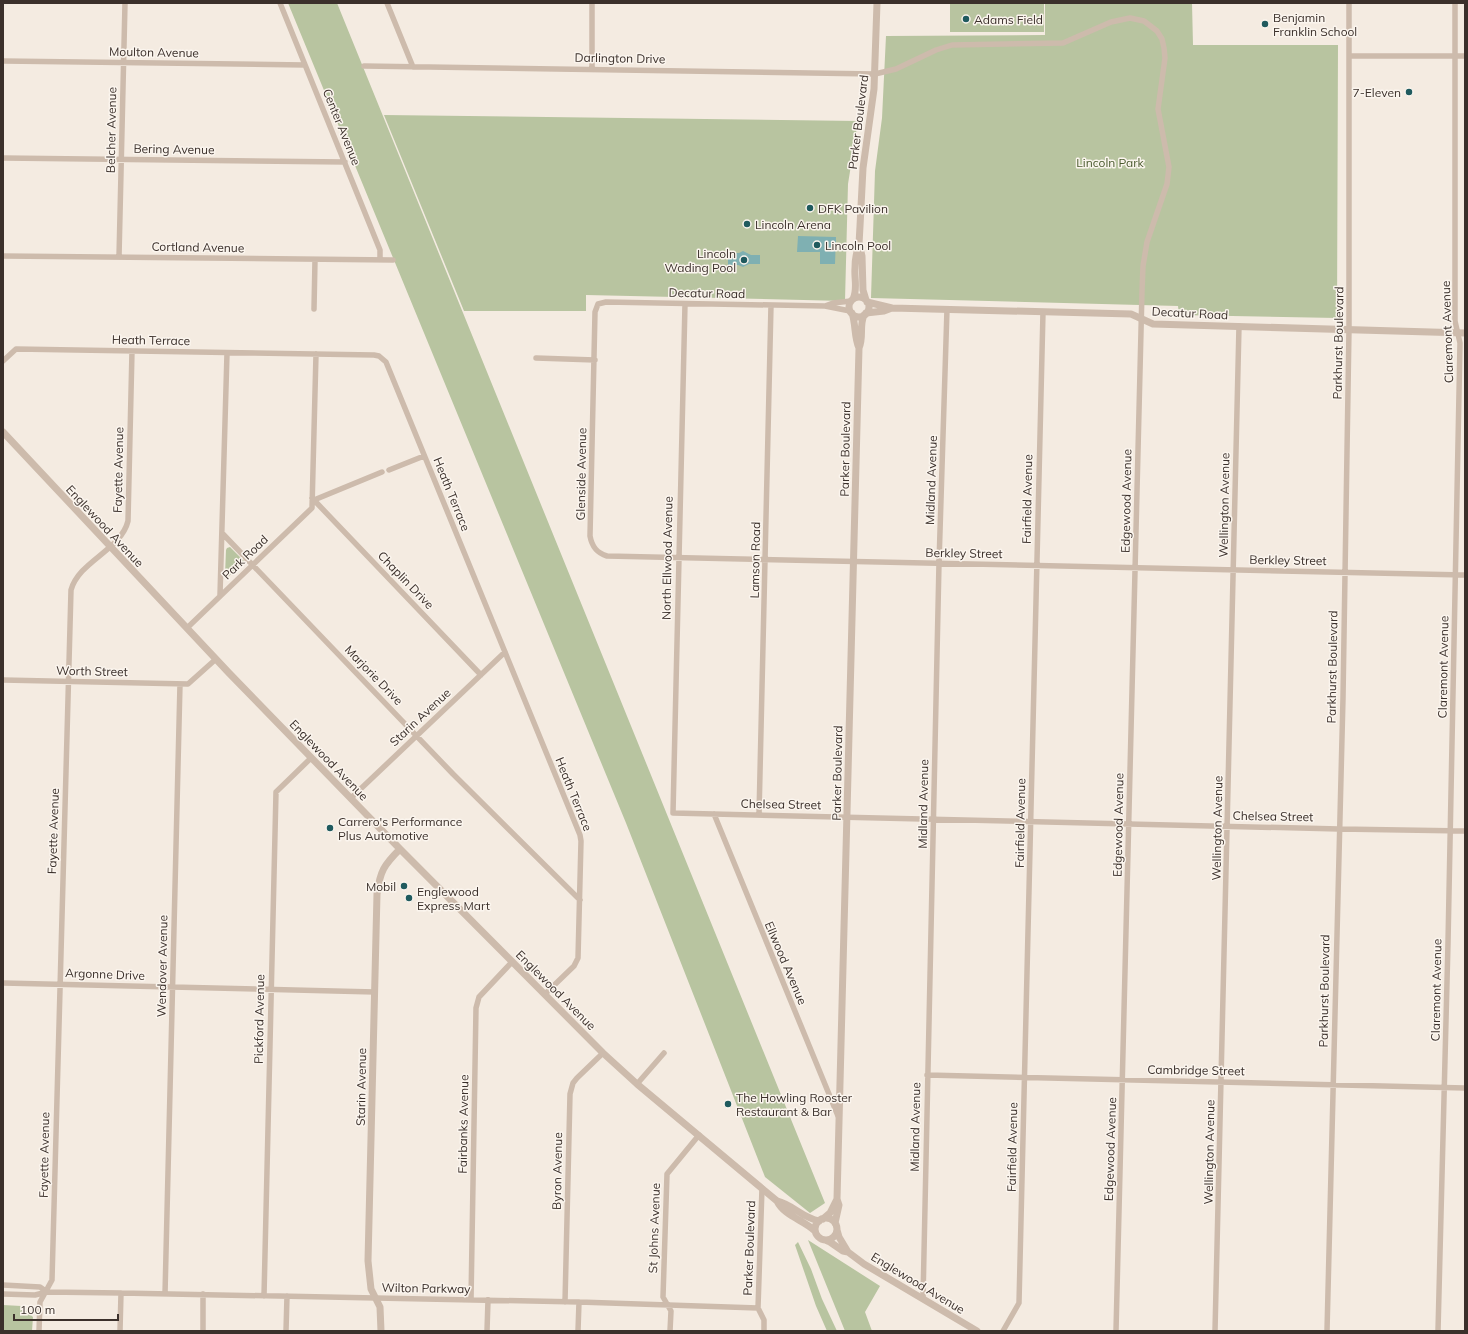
<svg xmlns="http://www.w3.org/2000/svg" width="1468" height="1334" viewBox="0 0 1468 1334" font-family="Mulish,sans-serif">
<rect width="100%" height="100%" fill="#f4ebe1"/>
<!-- green -->
<path fill="#b8c4a0" d="M288,3H337L825,1203L810,1213L765,1177L626,823Z
M950,3H1044V32H950Z
M1045,3H1192L1193,45H1338L1337,318L1179,315L1178,306L871,298L875,171L882,118L886,36L1045,35Z
M384,115L858,121L848,184L845,301L586,295V311H464Z
M230,547L244,561L227,578L225,575L226,550L227,548Z
M808,1240L880,1286L865,1312L872,1331H845Z
M798,1242L811,1269L822,1299L837,1331H827L816,1306L795,1245Z
M3,1305L21,1306L33,1317L32,1331H3Z"/>
<!-- water -->
<path fill="#7fb0b2" d="M798,236L836,237L835,264H820V252H797Z
M743,251L751,255H760V264H749L743,267L738,265H728V253H739Z"/>
<g fill="none" stroke-linecap="round" stroke-linejoin="round">
<!-- minor -->
<path stroke="#cdbbac" stroke-width="5.5" d="M280,3L380,250V260
M387,3L413,67
M1350,56H1465
M3,61L305,65
M364,66L875,74L896,69L936,50L952,45L1063,43L1111,22L1130,18L1144,21L1157,31L1162,39L1164,48L1165,58L1158,109L1169,167L1167,184L1147,242L1143,266L1142,291L1116,1331
M592,69V3
M3,158L345,162
M3,256L393,260
M119,257L125,3
M685,304L673,813L1339,829L1465,831
M825,306L833,303L851,301
M314,309L315,260
M850,311L825,306L606,302L598,304L595,312L590,536C592,547 597,553 607,556L1465,575
M536,358L595,360
M3,361L16,349L374,355L379,356L386,362L580,835L581,841L578,958L574,966L545,994
M389,470L424,456
M312,498L481,675
M314,500L382,472
M222,533L453,774L580,900
M220,595L227,353
M187,628L312,508L316,354
M3,680L188,684L216,659
M351,798L505,652
M714,814L838,1116
M759,815L771,305
M3,983L375,992
M927,1075L1465,1088
M637,1084L664,1053
M762,1188L758,1308L764,1320V1331
M3,1285L40,1287L47,1292
M3,1294L35,1295L47,1292L121,1293L579,1302L758,1308
M165,1294L180,684
M264,1296L276,792L311,758
M923,1299L939,563L947,309
M471,1300L476,1008L479,997L512,962
M565,1302L570,1094L573,1083L577,1078L603,1053
M39,1331L40,1302L52,1280L71,590C79,561 121,550 128,521L132,351
M120,1331L121,1293
M203,1331V1294
M286,1331L287,1296
M487,1331L488,1300
M578,1331L579,1302
M670,1331L671,1311L663,1297L667,1174L699,1135
M1003,1331L1019,1303L1043,312
M1215,1331L1239,326
M1327,1331L1343,698L1349,329V3
M1438,1331L1448,943L1460,343L1455,321V3"/>
<!-- tertiary -->
<path stroke="#cdbbac" stroke-width="7" d="M849 307a10 10 0 1 1 20 0a10 10 0 1 1-20 0Z
M853,299C858,289 854,279 855,268C855,260 856,253 859,246
M866,300L863,290L862,256L859,244L860,226L863,168L874,89L877,3
M867,302L892,308L1131,314L1153,324L1465,333
M852,313C856,325 854,337 859,348
M866,313L884,311L892,308
M3,432L229,673L400,849L603,1053L637,1084L777,1201C793,1205 803,1218 819,1221
M777,1201C784,1216 804,1220 815,1231
M815 1229a11 11 0 1 1 22 0a11 11 0 1 1-22 0Z
M823,1219L830,1213L837,1199
M835,1223L839,1205L837,1199L859,348C864,337 859,326 864,315
M837,1230L839,1237L848,1252
M825,1240L830,1242L843,1251L848,1252L864,1264L977,1331
M381,1331L380,1307L371,1289L368,1261L377,894C380,871 384,865 400,849"/>
</g>
<!-- markers -->
<g fill="#1f5a5e" stroke="#fbf5ee" stroke-width="1.5">
<circle cx="966" cy="19" r="4"/>
<circle cx="1265" cy="24" r="4"/>
<circle cx="1409" cy="92" r="4"/>
<circle cx="810" cy="208" r="4"/>
<circle cx="747" cy="224" r="4"/>
<circle cx="817" cy="245" r="4"/>
<circle cx="744" cy="260" r="4"/>
<circle cx="330" cy="828" r="4"/>
<circle cx="404" cy="886" r="4"/>
<circle cx="409" cy="898" r="4"/>
<circle cx="728" cy="1104" r="4"/>
</g>
<g text-anchor="middle" dominant-baseline="central" stroke-width="3" stroke-linejoin="round" paint-order="stroke">
<!-- poi labels -->
<g font-size="12" fill="#3b302b" stroke="#fbf5ee" text-anchor="start">
<text x="1273" y="17">Benjamin<tspan x="1273" dy="14">Franklin School</tspan></text>
<text x="974" y="19">Adams Field</text>
<text x="1401" y="92" text-anchor="end">7-Eleven</text>
<text x="818" y="208">DFK Pavilion</text>
<text x="755" y="224">Lincoln Arena</text>
<text x="825" y="245">Lincoln Pool</text>
<text x="736" y="253" text-anchor="end">Lincoln<tspan x="736" dy="14">Wading Pool</tspan></text>
<text x="338" y="821">Carrero's Performance<tspan x="338" dy="14">Plus Automotive</tspan></text>
<text x="396" y="886" text-anchor="end">Mobil</text>
<text x="417" y="891">Englewood<tspan x="417" dy="14">Express Mart</tspan></text>
<text x="736" y="1097">The Howling Rooster<tspan x="736" dy="14">Restaurant &amp; Bar</tspan></text>
</g>
<!-- street labels -->
<g font-size="12" fill="#3b302b" stroke="#fbf5ee">
<text transform="translate(154 52) rotate(1)">Moulton Avenue</text>
<text transform="translate(620 58) rotate(1)">Darlington Drive</text>
<text transform="translate(858 122) rotate(-83)">Parker Boulevard</text>
<text transform="translate(342 127) rotate(68)">Center Avenue</text>
<text transform="translate(111 130) rotate(-89)">Belcher Avenue</text>
<text transform="translate(174 149) rotate(1)">Bering Avenue</text>
<text transform="translate(198 247) rotate(1)">Cortland Avenue</text>
<text transform="translate(707 293) rotate(1)">Decatur Road</text>
<text transform="translate(1190 313) rotate(3)">Decatur Road</text>
<text transform="translate(1447 332) rotate(-92)">Claremont Avenue</text>
<text transform="translate(151 340) rotate(1)">Heath Terrace</text>
<text transform="translate(1338 343) rotate(-89)">Parkhurst Boulevard</text>
<text transform="translate(845 449) rotate(-89)">Parker Boulevard</text>
<text transform="translate(118 470) rotate(-89)">Fayette Avenue</text>
<text transform="translate(581 474) rotate(-89)">Glenside Avenue</text>
<text transform="translate(931 480) rotate(-88)">Midland Avenue</text>
<text transform="translate(452 494) rotate(68)">Heath Terrace</text>
<text transform="translate(1027 499) rotate(-89)">Fairfield Avenue</text>
<text transform="translate(1126 501) rotate(-89)">Edgewood Avenue</text>
<text transform="translate(1224 505) rotate(-89)">Wellington Avenue</text>
<text transform="translate(105 526) rotate(47)">Englewood Avenue</text>
<text transform="translate(964 553) rotate(1)">Berkley Street</text>
<text transform="translate(245 557) rotate(-44)">Park Road</text>
<text transform="translate(667 558) rotate(-89)">North Ellwood Avenue</text>
<text transform="translate(755 560) rotate(-89)">Lamson Road</text>
<text transform="translate(1288 560) rotate(1)">Berkley Street</text>
<text transform="translate(406 580) rotate(46)">Chaplin Drive</text>
<text transform="translate(1332 667) rotate(-89)">Parkhurst Boulevard</text>
<text transform="translate(1443 667) rotate(-89)">Claremont Avenue</text>
<text transform="translate(92 671) rotate(1)">Worth Street</text>
<text transform="translate(374 675) rotate(46)">Marjorie Drive</text>
<text transform="translate(420 717) rotate(-43)">Starin Avenue</text>
<text transform="translate(329 760) rotate(46)">Englewood Avenue</text>
<text transform="translate(837 773) rotate(-89)">Parker Boulevard</text>
<text transform="translate(574 794) rotate(68)">Heath Terrace</text>
<text transform="translate(781 804) rotate(1)">Chelsea Street</text>
<text transform="translate(923 804) rotate(-89)">Midland Avenue</text>
<text transform="translate(1273 816) rotate(1)">Chelsea Street</text>
<text transform="translate(1020 823) rotate(-89)">Fairfield Avenue</text>
<text transform="translate(1118 825) rotate(-89)">Edgewood Avenue</text>
<text transform="translate(1217 828) rotate(-89)">Wellington Avenue</text>
<text transform="translate(53 831) rotate(-88)">Fayette Avenue</text>
<text transform="translate(786 963) rotate(67)">Ellwood Avenue</text>
<text transform="translate(162 966) rotate(-89)">Wendover Avenue</text>
<text transform="translate(105 974) rotate(2)">Argonne Drive</text>
<text transform="translate(556 990) rotate(45)">Englewood Avenue</text>
<text transform="translate(1436 990) rotate(-89)">Claremont Avenue</text>
<text transform="translate(1324 991) rotate(-89)">Parkhurst Boulevard</text>
<text transform="translate(259 1019) rotate(-89)">Pickford Avenue</text>
<text transform="translate(1196 1070) rotate(1)">Cambridge Street</text>
<text transform="translate(361 1087) rotate(-89)">Starin Avenue</text>
<text transform="translate(463 1124) rotate(-89)">Fairbanks Avenue</text>
<text transform="translate(915 1127) rotate(-89)">Midland Avenue</text>
<text transform="translate(1012 1147) rotate(-89)">Fairfield Avenue</text>
<text transform="translate(1110 1149) rotate(-88)">Edgewood Avenue</text>
<text transform="translate(1209 1152) rotate(-89)">Wellington Avenue</text>
<text transform="translate(44 1155) rotate(-89)">Fayette Avenue</text>
<text transform="translate(557 1171) rotate(-89)">Byron Avenue</text>
<text transform="translate(654 1228) rotate(-88)">St Johns Avenue</text>
<text transform="translate(749 1248) rotate(-88)">Parker Boulevard</text>
<text transform="translate(918 1283) rotate(31)">Englewood Avenue</text>
<text transform="translate(426 1288) rotate(1)">Wilton Parkway</text>
</g>
<!-- park labels -->
<g font-size="12" fill="#4a5a2e" stroke="#fbf5ee">
<text x="1110" y="162">Lincoln Park</text>
</g>
</g>
<!-- border -->
<rect width="1468" height="1334" fill="none" stroke="#3b302b" stroke-width="8"/>
<!-- scale -->
<path d="M14 1314v6h104v-6" fill="none" stroke="#3b302b" stroke-width="2"/>
<text x="20" y="1314" font-size="12" fill="#3b302b" stroke="#fbf5ee" stroke-width="3" paint-order="stroke">100 m</text>
</svg>
